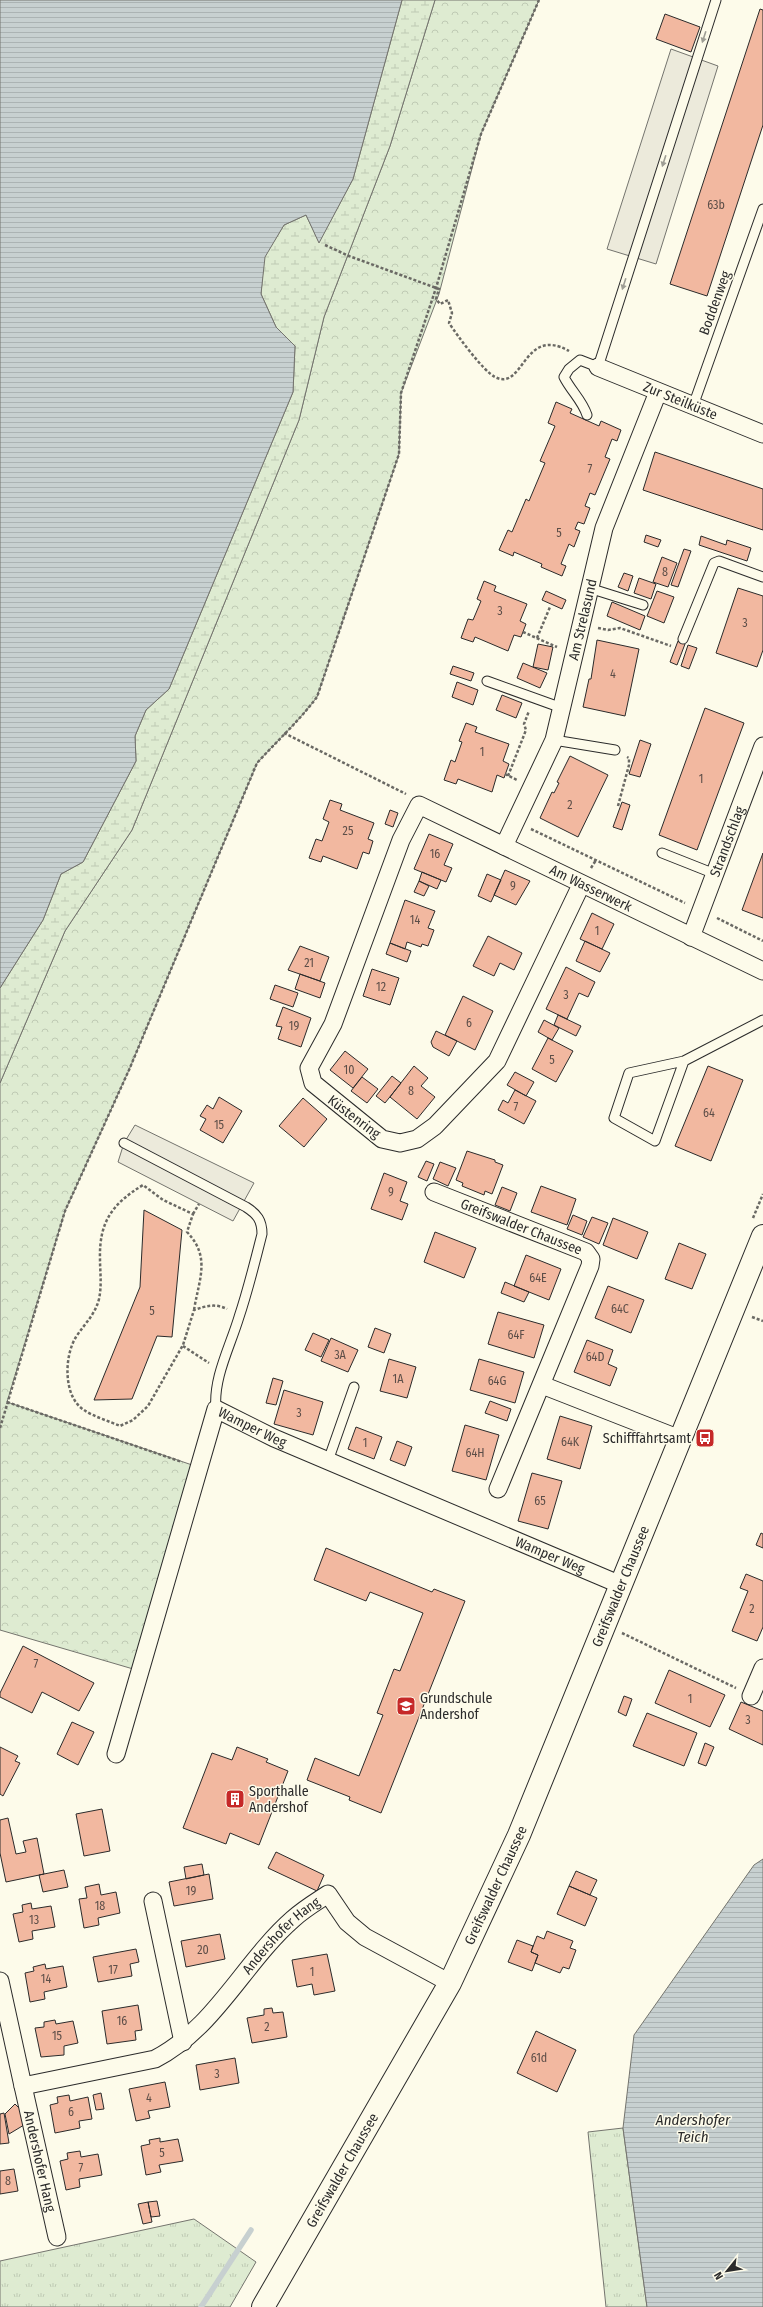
<svg xmlns="http://www.w3.org/2000/svg" width="763" height="2307" viewBox="0 0 763 2307" font-family="'Fira Sans Condensed',sans-serif">
<defs>
<pattern id="grass-tufts" width="24" height="20" patternUnits="userSpaceOnUse"><rect width="24" height="20" fill="#deebd1"/><path d="M3 7l-1-3M5 7V3M7 7l1-3M15 17l-1-3M17 17v-4M19 17l1-3" fill="none" stroke="#bfcab4"/></pattern>
<pattern id="forest-crowns" width="20" height="18" patternUnits="userSpaceOnUse"><rect width="20" height="18" fill="#deebd1"/><path d="M2 6a3 3 0 1 1 6 0M12 15a3 3 0 1 1 6 0" fill="none" stroke="#bfcab4"/></pattern>
<pattern id="wetland-marsh" width="20" height="14" patternUnits="userSpaceOnUse"><rect width="20" height="14" fill="#deebd1"/><path d="M1 5h8M5 5V1M11 12h8M15 12V8" fill="none" stroke="#bfcab4"/></pattern>
<pattern id="water-rules" width="6" height="5" patternUnits="userSpaceOnUse"><rect width="6" height="5" fill="#c7d0d0"/><path d="M0 2.5h6" fill="none" stroke="#abb3b3"/></pattern>
</defs>
<rect width="100%" height="100%" fill="#fdfbea"/>
<!-- grass -->
<path fill="url(#grass-tufts)" stroke="#74746e" d="M623,2128L647,2307H606L588,2132Z
M194,2219L256,2262L230,2307H0V2261Z"/>
<!-- forest -->
<path fill="url(#forest-crowns)" stroke="#74746e" d="M435,0H539L481,134L439,294L401,393L399,454L317,697C299,721 277,741 257,763L129,1070L65,1211L7,1402L198,1467L140,1671L0,1630V1083L65,931L132,830L299,420L324,317L390,146Z"/>
<!-- wetland -->
<path fill="url(#wetland-marsh)" stroke="#74746e" d="M402,0H435L390,146L324,317L299,420L132,830L65,931L0,1083V988L43,920L61,874L83,862L136,761L135,736L146,710L169,689L293,392L295,346L276,327L261,294L264,257L284,225L306,215L319,242L353,179Z"/>
<!-- parking -->
<path fill="#eceadb" stroke="#74746e" d="M671,49L718,66L656,264L607,249Z
M135,1125L254,1183L233,1221L118,1162L124,1143Z"/>
<!-- water -->
<path fill="url(#water-rules)" stroke="#74746e" d="M0,0H402L353,179L319,243L306,215L284,225L265,257L261,294L276,327L295,346L293,392L169,689L146,710L135,736L136,761L83,862L61,874L43,920L0,988Z
M763,1859V2307H647L623,2128L634,2035L754,1865Z"/>
<g fill="none" stroke-linecap="round" stroke-linejoin="round">
<!-- stream -->
<path stroke="#c7d0d0" stroke-width="5.5" d="M201,2307L251,2230"/>
</g>
<!-- building -->
<path fill="#f2b8a0" stroke="#2b2b2b" d="M760,9L763,10V125L707,296L670,284Z
M665,14L700,27L691,52L656,39Z
M556,402L572,409L570,413L599,426L601,421L621,430L617,441L612,439L605,457L610,459L595,495L590,493L585,506L590,508L584,524L578,522L575,529L580,531L574,547L569,544L561,564L566,566L562,576L541,567L542,564L514,552L513,556L499,550L508,530L512,532L526,499L529,501L545,463L540,461L555,426L548,423Z
M655,452L763,489V530L643,490Z
M646,535L661,540L658,547L644,542Z
M701,536L726,545L727,540L751,548L747,561L699,545Z
M684,549L691,551L678,587L671,585Z
M662,557L677,563L668,587L653,582Z
M624,573L633,576L628,591L618,587Z
M639,578L656,584L651,599L634,593Z
M484,581L496,586L494,591L527,604L520,621L526,624L521,637L514,635L508,651L475,637L473,642L461,638L468,619L473,620L481,601L477,599Z
M738,588L763,596V650L757,667L716,653Z
M546,591L566,600L562,609L542,600Z
M657,591L674,597L664,623L647,616Z
M612,602L645,616L640,630L607,616Z
M597,640L639,649L625,716L583,707L589,679H591Z
M678,641L685,644L677,665L670,662Z
M538,644L553,647L548,670L533,667Z
M688,645L697,648L689,669L681,666Z
M523,663L547,673L540,688L517,678Z
M453,666L474,673L471,681L450,674Z
M457,682L478,690L473,705L452,697Z
M502,695L522,703L516,718L496,710Z
M705,708L744,723L697,850L659,835Z
M466,723L477,727L475,732L509,744L503,761L509,764L504,778L497,775L492,792L458,779L456,784L444,780L451,760L455,762L462,742L459,741Z
M640,740L651,744L640,777L629,774Z
M570,756L608,775L578,837L540,818L552,792L554,793L559,783L557,782Z
M330,800L342,804L340,810L374,823L368,839L373,841L369,854L363,852L357,869L323,856L321,862L309,858L316,839L322,841L329,822L323,819Z
M622,802L630,805L622,830L613,827Z
M390,810L398,813L393,827L385,824Z
M429,834L453,844L444,865L452,868L446,882L414,869Z
M763,853V918L742,910Z
M505,870L530,881L516,905L494,895Z
M422,872L441,880L437,889L419,881Z
M487,874L501,880L491,902L478,896Z
M419,881L429,886L424,896L414,892Z
M405,900L435,911L428,928L434,930L428,946L422,944L421,947L407,942L405,949L390,943Z
M592,913L614,924L602,949L580,939Z
M488,936L522,953L514,970L500,963L494,976L473,966Z
M585,941L610,953L600,972L576,961Z
M390,943L411,951L407,962L386,954Z
M300,946L329,957L320,981L288,970Z
M566,967L595,982L588,997L579,993L567,1019L546,1009Z
M372,969L399,978L390,1005L363,996Z
M300,974L325,983L320,998L295,989Z
M275,985L298,993L293,1007L270,999Z
M463,996L493,1011L475,1050L445,1035Z
M283,1007L311,1018L301,1047L278,1039L282,1027L276,1026Z
M558,1015L581,1026L576,1036L554,1025Z
M544,1020L559,1028L552,1040L538,1032Z
M436,1031L457,1041L449,1056L433,1047L431,1042Z
M548,1038L573,1051L556,1082L532,1069Z
M345,1051L368,1069L353,1088L330,1070Z
M414,1066L428,1078L421,1086L435,1097L417,1119L390,1097Z
M708,1066L743,1080L711,1161L675,1146Z
M515,1072L534,1082L526,1096L507,1085Z
M392,1076L401,1083L385,1103L376,1096Z
M362,1077L378,1089L367,1103L351,1091Z
M515,1090L536,1101L524,1124L498,1110L503,1100L508,1103Z
M219,1097L242,1111L223,1143L200,1130L206,1119L200,1116L207,1105L213,1109Z
M303,1098L327,1119L304,1147L279,1126Z
M467,1151L495,1160V1162L503,1165L492,1194L485,1191L484,1195L462,1186L463,1183L456,1180Z
M426,1161L434,1164L427,1181L418,1177Z
M440,1162L456,1168L448,1186L433,1179Z
M384,1173L407,1182L400,1201L408,1204L402,1220L371,1209Z
M541,1186L576,1199L567,1225L531,1212Z
M502,1187L517,1193L510,1211L495,1205Z
M144,1210L182,1230L172,1337L157,1336L132,1399L94,1400L140,1287Z
M573,1215L587,1221L582,1235L567,1229Z
M592,1217L608,1223L599,1244L583,1237Z
M613,1218L648,1232L637,1259L603,1245Z
M435,1232L476,1248L464,1278L424,1262Z
M679,1243L706,1254L692,1289L665,1279Z
M526,1255L561,1269L549,1300L514,1286Z
M505,1282L529,1292L524,1302L501,1293Z
M608,1286L644,1300L631,1333L595,1318Z
M498,1312L544,1325L534,1358L488,1344Z
M375,1328L391,1334L384,1353L368,1347Z
M313,1333L329,1340L321,1357L305,1350Z
M331,1338L358,1350L348,1372L321,1361Z
M587,1340L613,1350L608,1364L617,1368L610,1386L574,1372Z
M389,1359L416,1367L407,1398L380,1391Z
M479,1359L524,1372L515,1403L470,1390Z
M273,1378L283,1381L276,1405L266,1403Z
M284,1390L323,1402L313,1435L274,1424Z
M490,1401L511,1409L507,1421L485,1413Z
M560,1416L592,1426L580,1469L547,1459Z
M465,1425L499,1435L486,1480L452,1471Z
M356,1427L382,1437L374,1459L348,1449Z
M397,1441L412,1447L405,1466L390,1460Z
M532,1473L562,1481L548,1529L518,1521Z
M761,1533L763,1534V1548L756,1545Z
M326,1548L432,1592L434,1589L465,1601L381,1813L349,1800L350,1797L307,1780L315,1758L359,1776L383,1715L377,1713L394,1669L400,1671L423,1613L370,1592L366,1601L314,1580Z
M746,1574L763,1581V1627L757,1641L732,1631L748,1591L740,1588Z
M23,1646L94,1683L79,1711L42,1692L32,1713L0,1697V1693Z
M669,1670L725,1695L710,1727L655,1703Z
M624,1696L632,1699L626,1716L618,1712Z
M741,1702L763,1711V1745L729,1729Z
M647,1713L697,1733L684,1766L633,1746Z
M72,1722L94,1732L78,1765L57,1754Z
M705,1743L714,1747L706,1766L698,1763Z
M0,1747L18,1756L15,1761L20,1763L3,1796L0,1794Z
M237,1747L268,1759L266,1762L288,1771L259,1845L230,1833L226,1844L183,1828L212,1753L232,1760Z
M102,1809L110,1851L84,1856L76,1814Z
M8,1818L16,1854L26,1852L23,1841L37,1838L44,1874L6,1882L0,1853V1820Z
M276,1852L324,1875L317,1891L268,1868Z
M202,1864L204,1875L186,1879L184,1867Z
M64,1870L68,1887L43,1892L39,1875Z
M576,1871L597,1880L590,1895L569,1886Z
M209,1874L213,1899L174,1906L169,1882Z
M99,1884L101,1895L116,1892L120,1913L98,1918L99,1925L84,1928L79,1899L87,1898L85,1887Z
M569,1886L597,1898L585,1926L557,1914Z
M31,1903L32,1909L51,1906L55,1927L32,1931L33,1939L19,1942L13,1914L23,1912L22,1905Z
M547,1931L573,1941L570,1948L576,1950L569,1969L563,1967L560,1973L535,1963L538,1955L531,1952L537,1936L544,1939Z
M220,1934L225,1959L186,1967L181,1941Z
M517,1940L533,1946L531,1952L538,1955L532,1971L508,1962Z
M136,1949L139,1962L130,1964L132,1976L98,1982L93,1957Z
M327,1954L335,1991L314,1995L312,1984L297,1987L292,1960Z
M45,1964L46,1969L63,1966L67,1987L44,1992L45,1999L30,2002L25,1973L34,1971L33,1967Z
M138,2005L142,2030L135,2031L136,2040L107,2044L102,2011Z
M272,2008L273,2013L283,2012L287,2037L252,2043L247,2018L264,2015V2009Z
M55,2020L56,2024L73,2021L78,2043L64,2046V2055L41,2057L35,2028L44,2027V2022Z
M536,2031L576,2050L557,2092L517,2073Z
M235,2058L239,2083L200,2090L196,2065Z
M165,2082L170,2107L148,2111L150,2118L136,2121L129,2089Z
M101,2093L104,2109L96,2110L93,2095Z
M69,2095L70,2101L88,2097L92,2119L79,2121L80,2128L55,2133L50,2105L58,2103L57,2097Z
M15,2104L21,2110L24,2125L9,2134L5,2114Z
M4,2113L9,2143L0,2144V2114Z
M160,2138V2142L178,2139L183,2161L159,2165L161,2172L146,2175L141,2146L150,2144L149,2140Z
M80,2151L81,2157L98,2154L102,2175L79,2179L80,2187L66,2190L60,2161L68,2159L67,2153Z
M14,2169L18,2191L0,2194V2171Z
M157,2201L160,2216L151,2217L148,2202Z
M148,2202L152,2222L143,2224L138,2204Z"/>
<g fill="none" stroke-linecap="round" stroke-linejoin="round">
<!-- service casing -->
<g stroke="#2b2b2b" stroke-width="11">
<path id="service" d="M693,406L763,209
M587,415C582,400 571,391 564,377L569,369L580,360L598,367L716,0
M589,588L643,605
M683,639L714,563L719,561L763,577
M487,681L562,708
M554,740L615,750
M662,853L715,874
M684,1061L655,1141L614,1118L629,1073L684,1061L763,1020
M124,1143L246,1207C257,1214 262,1220 262,1234C255,1262 248,1290 239,1317C230,1347 213,1378 216,1409
M328,1461L354,1387"/>
</g>
<!-- minor casing -->
<g stroke="#2b2b2b" stroke-width="19">
<g id="minor">
<path id="s1" d="M598,367L763,434"/>
<path id="s2" d="M504,846L554,740L604,528L658,392"/>
<path id="s3" d="M581,885L497,1061L435,1126L417,1139L400,1143L382,1139L313,1083L309,1068L333,1024L401,840L419,805L763,971"/>
<path id="s4" d="M691,937L763,746"/>
<path id="s5" d="M434,1192L586,1252L591,1259L590,1266L498,1489"/>
<path d="M542,1385L680,1439"/>
<path d="M751,1696L763,1668"/>
<path id="s6" d="M116,1754L216,1409L274,1438L621,1585"/>
<path d="M153,1901L183,2042"/>
<path id="s7" d="M0,1981L23,2086L155,2059C215,2028 244,1962 293,1919C304,1909 316,1902 328,1894L347,1922L365,1937L450,1983"/>
<path id="s8" d="M23,2086L57,2237"/>
</g>
</g>
<!-- secondary casing -->
<g stroke="#2b2b2b" stroke-width="24">
<g id="secondary">
<path id="s9" d="M263,2307L450,1983L519,1835L763,1236"/>
</g>
</g>
<!-- path -->
<path stroke="#6a6964" stroke-width="2.5" stroke-dasharray="3 2" stroke-linecap="butt" d="M325,245L349,256L439,289L436,299L440,304L448,300L452,313L449,323C457,335 483,371 495,377C524,392 523,325 569,351
M598,628L608,630L620,628L671,646
M523,632L557,647
M537,638L550,607
M284,733L406,794
M505,774L517,780
M508,776L526,730L524,724L529,711
M618,806L629,765V758L627,757
M531,829L685,903
M591,868L596,860
M717,918L763,941
M193,1214L199,1204
M753,1218L763,1194
M194,1310C199,1279 211,1257 187,1232L193,1214L163,1200L143,1185C112,1204 99,1222 100,1259C100,1272 102,1285 99,1299C95,1315 85,1323 76,1337C64,1356 63,1397 84,1410C94,1417 109,1421 120,1426L133,1420L148,1406L183,1345L194,1310C206,1306 215,1303 227,1309
M752,1317L763,1321
M183,1346L209,1363
M7,1402L182,1462
M0,1428L65,1211L129,1070L257,763C277,741 299,721 317,697L399,454L401,393L436,288L481,134L539,0
M622,1633L736,1688"/>
<!-- service -->
<use href="#service" stroke="#fdfbea" stroke-width="9"/>
<!-- minor -->
<use href="#minor" stroke="#fdfbea" stroke-width="17"/>
<!-- secondary -->
<use href="#secondary" stroke="#fdfbea" stroke-width="22"/>
</g>
<!-- one-way arrows -->
<defs><path id="oneway-solid" d="M-6-.8H1V-3.2L6.5 0L1 3.2V.8H-6Z"/></defs>
<g fill="#9e9d94">
<use href="#oneway-solid" transform="translate(704 37) rotate(108)"/>
<use href="#oneway-solid" transform="translate(664 161) rotate(108)"/>
<use href="#oneway-solid" transform="translate(624 284) rotate(108)"/>
</g>
<!-- icons -->
<defs>
<g id="bus-square" transform="scale(1)"><rect x="-9" y="-9" width="18" height="18" rx="4" fill="#c62828" stroke="#fdfbea"/><path d="M-5-6H5V4H4V6H2V4H-2V6H-4V4H-5ZM-3.5-4V0h7V-4ZM-3.5 1.2v1.5H-2V1.2ZM2 1.2v1.5H3.5V1.2Z" fill="#fff"/></g>
<g id="school-square" transform="scale(1)"><rect x="-9" y="-9" width="18" height="18" rx="4" fill="#c62828" stroke="#fdfbea"/><path d="M0-5L7-2L0 1L-7-2ZM-4 1L0 2.5L4 1V4Q0 6-4 4Z" fill="#fff"/></g>
<g id="building-square" transform="scale(1)"><rect x="-9" y="-9" width="18" height="18" rx="4" fill="#c62828" stroke="#fdfbea"/><path d="M-4-6H4V6H1V3H-1V6H-4ZM-2.5-4.3h1.7v1.8h-1.7ZM.8-4.3h1.7v1.8H.8ZM-2.5-1h1.7V.8h-1.7ZM.8-1h1.7V.8H.8Z" fill="#fff"/></g>
</defs>
<g fill-rule="evenodd">
<use href="#bus-square" x="705" y="1438"/>
<use href="#school-square" x="406" y="1706"/>
<use href="#building-square" x="235" y="1799"/>
</g>
<g text-anchor="middle" dominant-baseline="central" stroke-width="3" stroke-linejoin="round" paint-order="stroke">
<!-- number labels -->
<g font-size="12" fill="#5d4e48">
<text x="716" y="205">63b</text>
<text x="590" y="469">7</text>
<text x="559" y="533">5</text>
<text x="665" y="572">8</text>
<text x="500" y="611">3</text>
<text x="745" y="623">3</text>
<text x="613" y="674">4</text>
<text x="482" y="752">1</text>
<text x="701" y="779">1</text>
<text x="570" y="805">2</text>
<text x="348" y="831">25</text>
<text x="435" y="854">16</text>
<text x="513" y="886">9</text>
<text x="415" y="920">14</text>
<text x="597" y="931">1</text>
<text x="309" y="963">21</text>
<text x="381" y="987">12</text>
<text x="566" y="995">3</text>
<text x="469" y="1023">6</text>
<text x="294" y="1026">19</text>
<text x="552" y="1060">5</text>
<text x="349" y="1070">10</text>
<text x="411" y="1091">8</text>
<text x="516" y="1107">7</text>
<text x="709" y="1113">64</text>
<text x="219" y="1125">15</text>
<text x="391" y="1192">9</text>
<text x="538" y="1278">64E</text>
<text x="620" y="1309">64C</text>
<text x="152" y="1311">5</text>
<text x="516" y="1335">64F</text>
<text x="340" y="1355">3A</text>
<text x="595" y="1357">64D</text>
<text x="398" y="1379">1A</text>
<text x="497" y="1381">64G</text>
<text x="299" y="1413">3</text>
<text x="570" y="1442">64K</text>
<text x="365" y="1443">1</text>
<text x="475" y="1453">64H</text>
<text x="540" y="1501">65</text>
<text x="752" y="1609">2</text>
<text x="36" y="1664">7</text>
<text x="690" y="1699">1</text>
<text x="748" y="1720">3</text>
<text x="191" y="1891">19</text>
<text x="100" y="1906">18</text>
<text x="34" y="1920">13</text>
<text x="203" y="1950">20</text>
<text x="113" y="1970">17</text>
<text x="312" y="1972">1</text>
<text x="46" y="1979">14</text>
<text x="122" y="2021">16</text>
<text x="267" y="2027">2</text>
<text x="57" y="2036">15</text>
<text x="539" y="2058">61d</text>
<text x="217" y="2074">3</text>
<text x="149" y="2098">4</text>
<text x="71" y="2112">6</text>
<text x="162" y="2153">5</text>
<text x="81" y="2168">7</text>
<text x="8" y="2181">8</text>
</g>
<!-- street labels -->
<g font-size="14" fill="#2b2b2b" stroke="#fdfbea">
<text transform="translate(715 303) rotate(-70)">Boddenweg</text>
<text stroke="none"><textPath href="#s1" startOffset="89">Zur Steilküste</textPath></text>
<text stroke="none"><textPath href="#s2" startOffset="241">Am Strelasund</textPath></text>
<text stroke="none"><textPath href="#s4" startOffset="102">Strandschlag</textPath></text>
<text stroke="none"><textPath href="#s3" startOffset="924">Am Wasserwerk</textPath></text>
<text transform="translate(354 1117) rotate(37)">Küstenring</text>
<text stroke="none"><textPath href="#s5" startOffset="94">Greifswalder Chaussee</textPath></text>
<text stroke="none"><textPath href="#s6" startOffset="400">Wamper Weg</textPath></text>
<text stroke="none"><textPath href="#s6" startOffset="724">Wamper Weg</textPath></text>
<text stroke="none"><textPath href="#s9" startOffset="806">Greifswalder Chaussee</textPath></text>
<text stroke="none"><textPath href="#s9" startOffset="482">Greifswalder Chaussee</textPath></text>
<text stroke="none"><textPath href="#s7" startOffset="420">Andershofer Hang</textPath></text>
<text stroke="none"><textPath href="#s8" startOffset="77">Andershofer Hang</textPath></text>
<text stroke="none"><textPath href="#s9" startOffset="158">Greifswalder Chaussee</textPath></text>
</g>
<!-- poi labels -->
<g font-size="14" fill="#2b2b2b" stroke="#fdfbea" text-anchor="start">
<text x="691" y="1438" text-anchor="end">Schifffahrtsamt</text>
<text x="420" y="1698">Grundschule<tspan x="420" dy="16">Andershof</tspan></text>
<text x="249" y="1791">Sporthalle<tspan x="249" dy="16">Andershof</tspan></text>
</g>
<!-- water labels -->
<g font-size="15" font-style="italic" fill="#2b2b2b" stroke="#fdfbea">
<text x="693" y="2120">Andershofer<tspan x="693" dy="17">Teich</tspan></text>
</g>
</g>
<!-- north arrow -->
<g transform="translate(727 2271) rotate(240)" stroke="#fdfbea" stroke-width="3" paint-order="stroke">
<path d="M0-3L7 15L0 10L-7 15Z" fill="#2b2b2b"/>
<text y="-6" font-size="11" font-weight="bold" text-anchor="middle" fill="#2b2b2b">N</text>
</g>
</svg>
